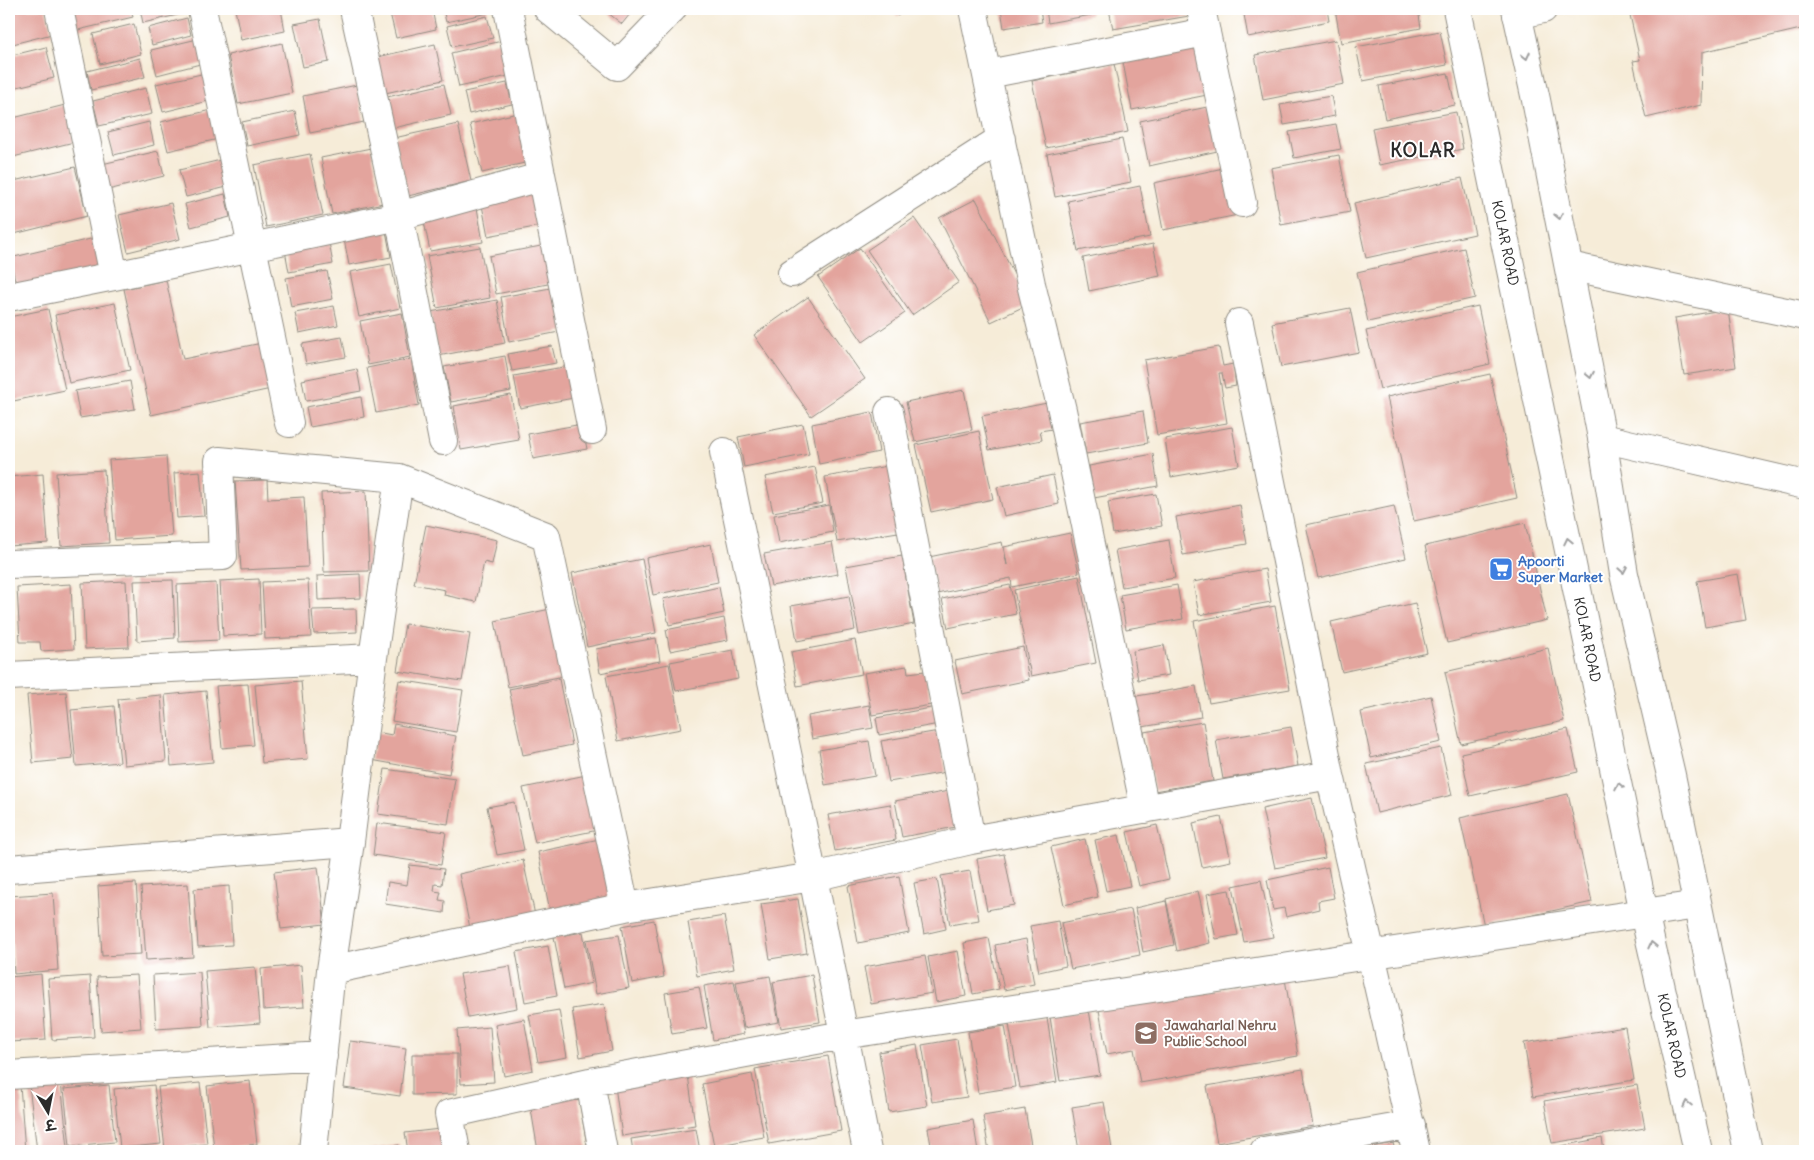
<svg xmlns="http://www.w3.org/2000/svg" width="1814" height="1160" viewBox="0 0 1814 1160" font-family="Delius,'Playpen Sans Deva',sans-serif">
<rect width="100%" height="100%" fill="#fff"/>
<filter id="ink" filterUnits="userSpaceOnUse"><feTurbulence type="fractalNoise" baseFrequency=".02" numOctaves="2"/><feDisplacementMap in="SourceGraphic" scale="10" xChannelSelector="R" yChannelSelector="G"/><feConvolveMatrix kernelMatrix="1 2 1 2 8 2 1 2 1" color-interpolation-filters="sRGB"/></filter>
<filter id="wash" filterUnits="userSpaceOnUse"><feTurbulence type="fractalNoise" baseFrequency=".0096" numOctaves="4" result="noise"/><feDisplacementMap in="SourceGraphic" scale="20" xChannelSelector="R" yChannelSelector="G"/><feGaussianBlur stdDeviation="1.12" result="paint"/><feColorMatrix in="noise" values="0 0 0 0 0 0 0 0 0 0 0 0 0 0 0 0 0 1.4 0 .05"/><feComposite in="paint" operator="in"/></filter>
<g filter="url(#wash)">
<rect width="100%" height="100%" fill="#f6ecd8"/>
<g id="blocks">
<!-- building -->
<path fill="#e3a49d" d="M9,9H46L52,34L9,45Z
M81,9H131L133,17L74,31L69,12Z
M140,9H185L186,13L143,23Z
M235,9H281L285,31L241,40Z
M389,9H432L436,29L396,38Z
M443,9H487L488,13L446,22Z
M603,9H634L622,24Z
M889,9H904L898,16Z
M1001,9H1040L1042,22L1004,28Z
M1046,9H1090L1091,15L1048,23Z
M1109,9H1187L1189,16L1113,29Z
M1243,9H1327L1329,21L1248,37Z
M1335,9H1418L1421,28L1341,43Z
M1659,9H1805V28L1702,52L1701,105L1646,118L1633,61L1640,60L1630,15Z
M487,16L493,38L452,47L447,26Z
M187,18L191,35L152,45L148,28Z
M320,19L329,62L303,67L294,24Z
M134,24L141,54L100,64L93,34Z
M1440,31L1447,65L1363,81L1356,47Z
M206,37L212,61L157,75L151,50Z
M506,40L513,75L459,87L451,53Z
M1336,40L1344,84L1263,100L1255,55Z
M1196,41L1207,95L1132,110L1122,57Z
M282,43L292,93L238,104L228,55Z
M435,44L443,80L381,94L373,58Z
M46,47L54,78L9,89V56Z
M140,58L145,77L91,90L87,71Z
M1114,64L1128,132L1046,148L1032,81Z
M206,73L212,100L163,112L156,84Z
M1448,73L1455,105L1385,119L1379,86Z
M507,83L512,104L469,114L464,92Z
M444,84L451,115L389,129L383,98Z
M357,85L364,122L310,133L303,96Z
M146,88L152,114L99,126L93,101Z
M1331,96L1335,116L1284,125L1280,105Z
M65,105L74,142L9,158V119Z
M1212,106L1222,150L1149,166L1140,121Z
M211,110L218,139L168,151L161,122Z
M295,111L300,135L247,146L242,122Z
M522,112L533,161L482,173L470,124Z
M1456,112L1463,149L1379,165L1372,128Z
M149,122L154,145L114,155L108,132Z
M458,124L471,181L408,196L394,138Z
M1336,124L1341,149L1294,158L1289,132Z
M1122,139L1131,182L1055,197L1047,154Z
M371,148L383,203L332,214L321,158Z
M158,151L164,176L108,190L102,164Z
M310,154L323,215L266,227L254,165Z
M1339,155L1350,212L1281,225L1271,168Z
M225,159L231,186L186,197L179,170Z
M75,167L87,216L14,234L9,213V182Z
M1228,167L1238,215L1163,230L1154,183Z
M1462,178L1475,234L1366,258L1354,203Z
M1140,186L1150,237L1078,251L1068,201Z
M533,191L540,226L488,236L481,200Z
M225,194L230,217L191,227L185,204Z
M976,199L1029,304L991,322L939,218Z
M476,202L483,242L430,251L422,212Z
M171,203L180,239L128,252L119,215Z
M914,218L959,282L912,315L867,250Z
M385,226L391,257L349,265L343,234Z
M103,236L111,270L18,293L10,258Z
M328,237L333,264L289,272L284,245Z
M1153,244L1160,276L1089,291L1083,258Z
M546,245L553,283L496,294L489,256Z
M480,247L490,298L437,308L427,256Z
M860,248L905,313L863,342L818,277Z
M1464,248L1475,298L1368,322L1357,272Z
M391,264L400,308L359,317L350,272Z
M327,271L333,299L291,307L286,278Z
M166,280L183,359L262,343L271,389L151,415L124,289Z
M556,287L564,331L509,342L501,297Z
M808,297L865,379L811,416L754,335Z
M497,300L505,343L438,356L430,312Z
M115,303L130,370L69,383L55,315Z
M334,306L338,325L299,333L295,313Z
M1478,306L1490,364L1380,389L1366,331Z
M1350,308L1359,352L1281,367L1272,323Z
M48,309L65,390L9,402V317Z
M1728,309L1736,367L1684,375L1675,318Z
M402,313L410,357L368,365L360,321Z
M342,337L346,357L306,364L302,344Z
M552,346L556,363L512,371L508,354Z
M1219,347L1223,366L1233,364L1236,386L1225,388L1222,373H1219L1227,423L1157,435L1144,360Z
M505,356L511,391L451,402L444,367Z
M411,359L419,405L376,413L367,368Z
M574,365L579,397L520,408L514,376Z
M357,369L361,391L306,401L302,380Z
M1490,374L1517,498L1414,521L1387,397Z
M130,381L135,409L80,418L75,391Z
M964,390L972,430L915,442L906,402Z
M511,395L519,440L461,450L454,406Z
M361,397L364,417L310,427L306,407Z
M1047,403L1052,429L1040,431L1042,440L989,450L982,416Z
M1143,411L1148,443L1086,454L1080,422Z
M872,412L879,452L819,464L812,424Z
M582,424L587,449L533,459L528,434Z
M803,424L809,454L744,467L738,437Z
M1232,427L1239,465L1171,477L1165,439Z
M979,431L993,499L931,512L916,445Z
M1153,454L1158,486L1094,498L1089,466Z
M166,456L172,536L115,540L109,460Z
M893,465L904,531L837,542L825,477Z
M815,467L823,503L773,512L765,477Z
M104,470L109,543L61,546L56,473Z
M200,471L204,516L177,518L174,473Z
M43,474L48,543L9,546V477Z
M1053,475L1059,504L1004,516L997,487Z
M267,480L268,499L304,497L308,567L241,570L235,481Z
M366,491L369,571L324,572L321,493Z
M1156,494L1162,526L1113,534L1108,502Z
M829,505L833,532L779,543L774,515Z
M1240,505L1247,544L1183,555L1176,517Z
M1394,506L1406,558L1318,578L1306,525Z
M1525,523L1547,620L1447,643L1425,546Z
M426,525L497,540L492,564L484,562L476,602L444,595L445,590L414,584Z
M1070,533L1079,573L1012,587L1011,578L937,594L929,557L1002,542L1007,565L1004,547Z
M1169,540L1175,578L1122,587L1115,550Z
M832,542L838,574L771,586L764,554Z
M711,544L718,582L653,595L646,558Z
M902,556L914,624L859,635L846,566Z
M642,559L656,633L587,647L572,573Z
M1265,569L1271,602L1199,615L1193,582Z
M360,574L361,598L318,600L317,576Z
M1738,574L1746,620L1705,627L1697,581Z
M1079,576L1096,663L1031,676L1014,590Z
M259,579L261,634L223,636L220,581Z
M173,580L175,638L137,641L134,581Z
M308,580L311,637L265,639L262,582Z
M126,581L129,647L85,649L82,583Z
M216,583L219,640L179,642L177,585Z
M71,584L74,649L41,651L40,642H20L17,587Z
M1010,585L1016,614L948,628L942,599Z
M1177,585L1183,619L1126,629L1120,595Z
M719,587L724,613L669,625L663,599Z
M849,596L855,630L797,641L791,606Z
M1415,603L1427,653L1342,672L1331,622Z
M1275,606L1290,689L1209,703L1194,621Z
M356,609L357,632L314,634L312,610Z
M550,609L564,676L508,687L495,621Z
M724,618L728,640L670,651L666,630Z
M405,624L470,634L462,681L397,671Z
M656,638L660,661L600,673L596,649Z
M855,640L862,674L797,686L791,652Z
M1164,645L1169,675L1138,680L1133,651Z
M1023,647L1029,680L962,694L955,661Z
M1548,648L1564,721L1461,744L1445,672Z
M733,650L738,679L676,691L670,662Z
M669,664L681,729L618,741L606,676Z
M907,666L908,673L925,671L931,705L872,715L864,673Z
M559,679L572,745L523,755L509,689Z
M399,680L463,690L456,732L392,721Z
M301,681L308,759L262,763L255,685Z
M248,684L254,745L222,748L216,686Z
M1196,686L1201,717L1136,728L1131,697Z
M206,691L213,762L171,766L165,695Z
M66,692L73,759L33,763L27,695Z
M161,695L166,761L124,765L118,699Z
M1431,696L1441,742L1371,758L1361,712Z
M869,705L873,728L812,739L808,716Z
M114,706L120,762L76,766L71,710Z
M936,707L939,724L879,735L876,718Z
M1203,722L1213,781L1154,791L1144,732Z
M394,724L456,736L449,774L371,760L376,732L392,735Z
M1291,727L1298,766L1223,779L1216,740Z
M1568,729L1578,772L1470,796L1461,753Z
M939,731L946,772L889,782L881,741Z
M869,741L875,776L825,785L819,750Z
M1441,748L1452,795L1377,813L1366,764Z
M385,769L455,779L448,824L378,814Z
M591,774L603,829L535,843L523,788Z
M954,790L961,826L902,837L895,801Z
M1568,794L1592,902L1484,926L1460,818Z
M1312,798L1325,858L1275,868L1262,809Z
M514,802L524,850L497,855L487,807Z
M890,804L896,840L835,851L828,815Z
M1221,817L1231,861L1202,867L1193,823Z
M377,823L446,832L441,865L373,855Z
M1157,825L1169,879L1139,886L1127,832Z
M1119,835L1130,886L1106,891L1095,840Z
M604,838L616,898L550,911L538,852Z
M1085,839L1098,897L1064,905L1051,847Z
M1004,854L1014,905L987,910L977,859Z
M523,860L535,915L470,928L459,874Z
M410,865L444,869L442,885L435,884L434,891L441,892L439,900L445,901L444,913L385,904L388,882L407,885Z
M318,867L325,924L281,929L274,872Z
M1328,867L1334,898L1318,901L1319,909L1286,917L1284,908L1273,910L1267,880Z
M970,871L979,920L950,925L941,876Z
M899,876L909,933L858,943L848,886Z
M937,879L946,929L924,934L914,883Z
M1261,880L1273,937L1244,942L1233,886Z
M136,883L141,954L102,956L98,886Z
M188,884L193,957L146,960L141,887Z
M229,886L232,945L198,947L194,889Z
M1229,890L1238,935L1216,939L1207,894Z
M1198,891L1210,943L1177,951L1166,899Z
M53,893L58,970L14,974L9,896Z
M798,899L807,953L770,959L761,904Z
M1166,901L1174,945L1143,952L1135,908Z
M1131,909L1140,955L1071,969L1061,923Z
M724,916L734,969L697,976L688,922Z
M654,920L664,977L632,983L622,926Z
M1058,921L1066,966L1039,972L1030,926Z
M583,932L592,983L564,989L554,937Z
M619,935L629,988L596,994L586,940Z
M989,938L999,989L973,994L964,943Z
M1026,939L1034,984L1004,990L995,945Z
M548,946L557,996L525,1002L516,952Z
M958,951L966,996L936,1002L928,957Z
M925,956L932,993L871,1004L864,967Z
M301,965L304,1007L263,1010L261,969Z
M510,966L517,1008L468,1017L460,974Z
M255,967L260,1023L210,1027L205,971Z
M200,972L203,1026L156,1029L153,975Z
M41,974L46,1040L9,1042V977Z
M137,975L141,1028L101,1031L97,977Z
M812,975L820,1022L781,1028L773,982Z
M90,976L94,1037L52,1040L48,979Z
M770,976L779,1022L744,1028L736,982Z
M1285,979L1298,1056L1140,1083L1134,1049L1107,1054L1099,1010Z
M734,981L744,1034L713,1040L704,986Z
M1805,982V996H1804L1802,983Z
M699,987L707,1028L672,1034L665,993Z
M604,1004L612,1051L580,1057L572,1009Z
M559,1010L567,1057L538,1062L529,1015Z
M1089,1010L1100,1075L1060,1081L1050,1017Z
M1047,1018L1057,1082L1020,1088L1009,1024Z
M524,1019L533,1070L504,1076L495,1025Z
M1005,1026L1015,1087L978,1093L968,1032Z
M490,1027L494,1082L461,1084L457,1030Z
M1625,1027L1634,1080L1533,1097L1524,1043Z
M957,1039L967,1097L932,1102L922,1045Z
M350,1041L406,1048L400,1096L344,1088Z
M917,1045L927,1106L889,1112L879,1052Z
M412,1054H457V1094L412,1095Z
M828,1056L841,1131L769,1144L755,1069Z
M1303,1069L1313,1126L1217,1143L1207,1086Z
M752,1074L764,1137L714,1146L702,1084Z
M688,1075L695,1125L622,1136L615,1086Z
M250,1081L257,1144L214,1149L207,1086Z
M61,1082L68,1148L37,1151L29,1085Z
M200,1083L207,1144L165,1149L158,1087Z
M20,1085L25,1151H9V1086Z
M109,1085L115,1142L70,1146L64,1089Z
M154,1085L161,1144L120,1148L114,1089Z
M1637,1085L1645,1128L1552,1143L1544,1101Z
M578,1094L588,1151H538L530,1103Z
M1104,1102L1112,1149L1079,1151L1072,1107Z
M1025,1109L1032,1151H989L983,1116Z
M973,1120L978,1151H932L928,1128Z
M440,1129L444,1151H408L405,1133Z
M696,1129L700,1151H633L631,1139Z
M1602,1138L1604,1151H1547V1149Z
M1393,1143L1395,1151H1354V1150Z
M399,1145L400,1151H366L365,1150Z
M278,1148V1151H264V1150Z"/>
</g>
</g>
<g filter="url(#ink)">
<use href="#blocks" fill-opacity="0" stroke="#908c82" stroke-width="1"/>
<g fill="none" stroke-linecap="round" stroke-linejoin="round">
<!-- street casing -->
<g stroke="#908c82" stroke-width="30">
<path id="street" d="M59,9L114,276
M202,9L289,423
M354,9L399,216L443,441
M508,9L592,430
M548,9L617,66L672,9
M973,9L1031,284L1062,410L1145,809
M1201,9L1242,203
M1517,15L1543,9
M988,74L1206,32
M1569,266L1805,316
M792,273L1001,139
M9,297L114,276L399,216L540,177
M1239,323L1330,775L1416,1151
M889,412L971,840
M1602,438L1805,485
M724,452L813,877L867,1151
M9,564L223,556L219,461L399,478L546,536L625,907
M9,676L373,658
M9,869L350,842
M331,970L625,907L813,877L971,840L1330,775
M9,1075L323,1056
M590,1082L603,1151
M313,1151L331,970L350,842L373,658L399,478
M456,1151L449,1114L590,1082L843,1035L1697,905
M1264,1151L1411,1125"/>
</g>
<!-- secondary casing -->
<g stroke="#908c82" stroke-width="30">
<g id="secondary">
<path id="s1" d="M1457,9L1644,913L1698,1151"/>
<path d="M1516,9L1536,100L1602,438L1624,574L1671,775L1748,1151"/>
</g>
</g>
<!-- street -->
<use href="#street" stroke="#fff" stroke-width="28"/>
<!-- secondary -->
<use href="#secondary" stroke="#fff" stroke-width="28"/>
</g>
<!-- one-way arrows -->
<defs><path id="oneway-chevron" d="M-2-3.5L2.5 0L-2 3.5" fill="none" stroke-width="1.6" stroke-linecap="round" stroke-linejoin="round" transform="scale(1.25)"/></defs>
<g stroke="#a0a0a0">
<use href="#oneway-chevron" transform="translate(1526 56) rotate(77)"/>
<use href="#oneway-chevron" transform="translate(1559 216) rotate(79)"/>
<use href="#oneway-chevron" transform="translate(1590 375) rotate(79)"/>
<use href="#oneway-chevron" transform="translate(1568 541) rotate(-102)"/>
<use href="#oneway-chevron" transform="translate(1623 570) rotate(80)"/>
<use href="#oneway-chevron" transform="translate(1619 786) rotate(-102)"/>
<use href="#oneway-chevron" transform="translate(1652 945) rotate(-103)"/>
<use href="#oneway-chevron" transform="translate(1687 1104) rotate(-103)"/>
</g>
</g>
<!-- icons -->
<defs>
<g id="supermarket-square" transform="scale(1.25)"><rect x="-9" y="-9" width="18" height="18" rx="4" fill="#3f7fe0" stroke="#fff"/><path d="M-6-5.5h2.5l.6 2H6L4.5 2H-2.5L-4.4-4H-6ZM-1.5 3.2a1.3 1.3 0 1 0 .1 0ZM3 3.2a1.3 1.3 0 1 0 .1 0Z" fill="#fff"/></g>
<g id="school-square" transform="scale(1.25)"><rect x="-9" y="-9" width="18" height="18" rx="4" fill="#8d6e63" stroke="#fff"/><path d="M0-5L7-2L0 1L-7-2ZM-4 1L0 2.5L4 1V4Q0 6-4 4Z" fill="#fff"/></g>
</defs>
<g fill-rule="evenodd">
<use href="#supermarket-square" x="1501" y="569"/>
<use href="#school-square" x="1146" y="1033"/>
</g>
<g text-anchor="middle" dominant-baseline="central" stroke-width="4" stroke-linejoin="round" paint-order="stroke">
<!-- street labels -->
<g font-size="14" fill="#2b2b2b" stroke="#fff">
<text stroke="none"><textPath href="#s1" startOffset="239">KOLAR ROAD</textPath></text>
<text stroke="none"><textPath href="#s1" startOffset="644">KOLAR ROAD</textPath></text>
<text stroke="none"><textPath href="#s1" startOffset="1049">KOLAR ROAD</textPath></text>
</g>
<!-- shop labels -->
<g font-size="14" font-weight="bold" fill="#366cbe" stroke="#fff" text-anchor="start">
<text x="1518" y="561">Apoorti<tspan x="1518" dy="16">Super Market</tspan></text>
</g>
<!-- education labels -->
<g font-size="14" font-weight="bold" fill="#785e54" stroke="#fff" text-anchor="start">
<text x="1164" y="1025">Jawaharlal Nehru<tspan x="1164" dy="16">Public School</tspan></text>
</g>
<!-- district labels -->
<g font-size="19" font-weight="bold" letter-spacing="1" fill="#2b2b2b" stroke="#fff">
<text x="1423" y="150">KOLAR</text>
</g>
</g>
<!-- margin -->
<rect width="1814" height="1160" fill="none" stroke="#fff" stroke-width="30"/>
<!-- north arrow -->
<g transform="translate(48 1112) rotate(170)" stroke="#ffffff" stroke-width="4" paint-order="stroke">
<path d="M0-4L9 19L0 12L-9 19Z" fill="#2b2b2b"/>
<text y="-8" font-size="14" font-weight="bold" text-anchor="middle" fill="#2b2b2b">उ</text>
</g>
</svg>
